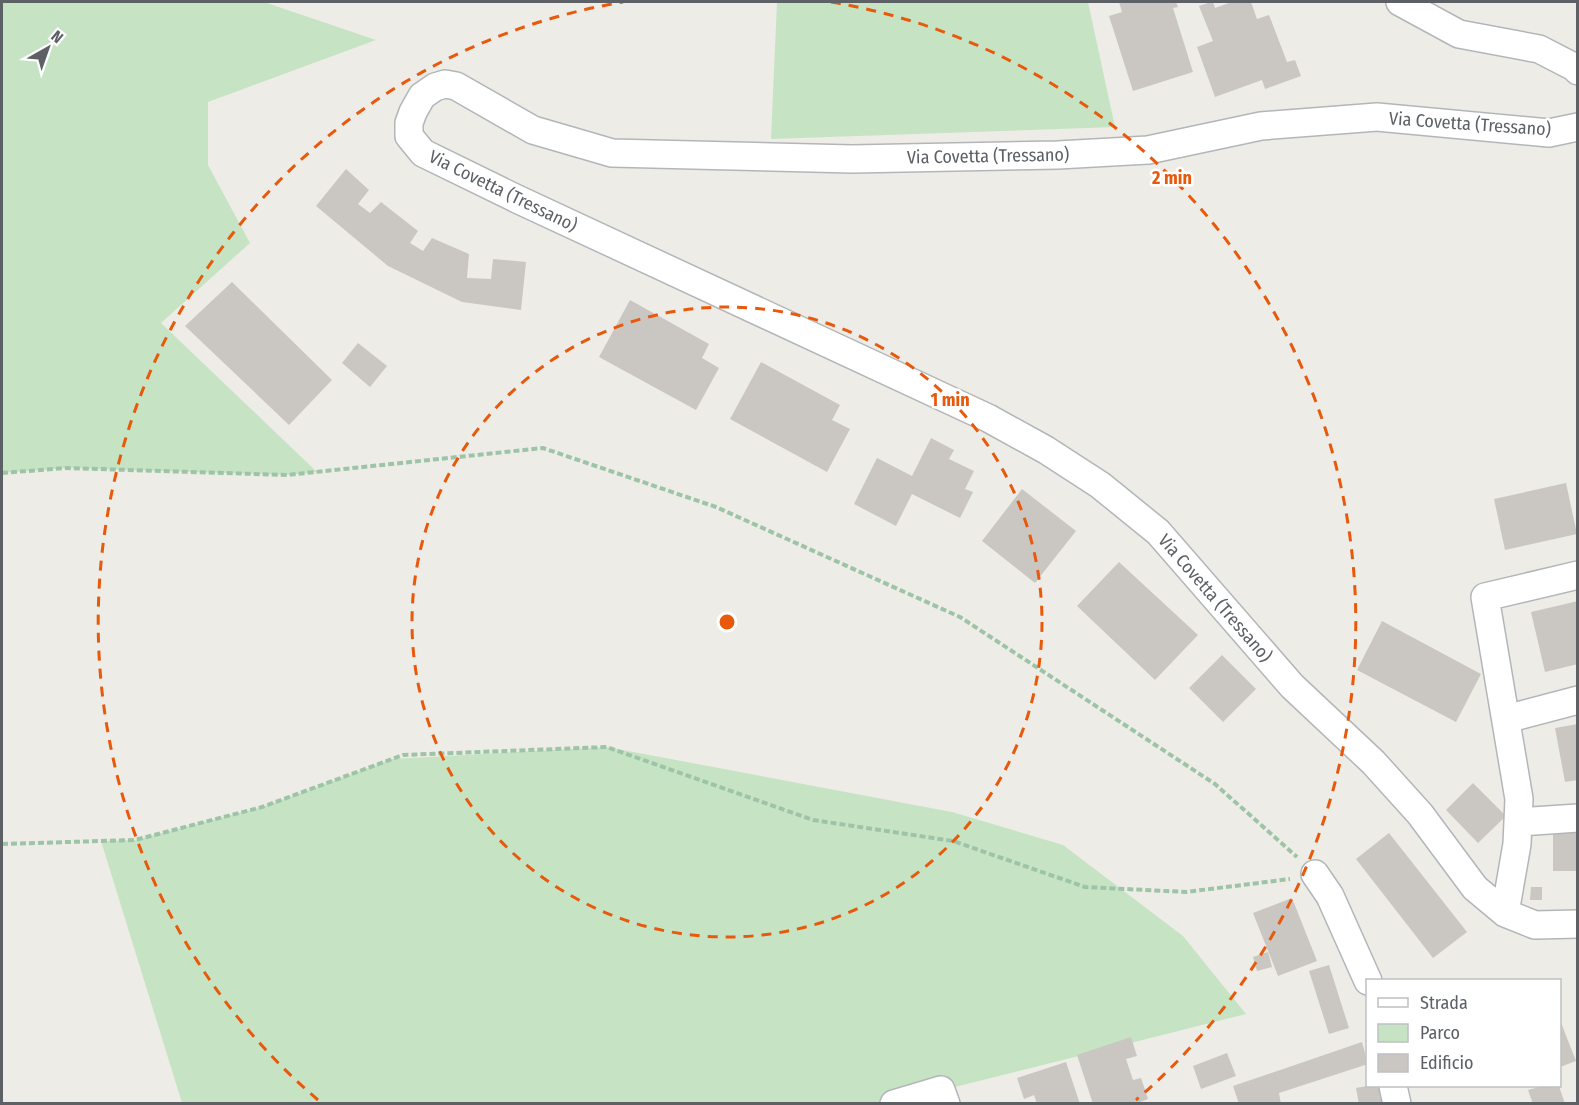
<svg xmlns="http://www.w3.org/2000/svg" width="1579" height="1105" viewBox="0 0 1579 1105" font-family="'Fira Sans Condensed',sans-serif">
<rect width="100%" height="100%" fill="#eeece6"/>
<!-- green -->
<path fill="#c6e4c4" d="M2,2H264L376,40L208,102V165L250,243L161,323L317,472L287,475L66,468L2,473Z
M777,2H1088L1115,127L771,139Z
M607,747L952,812L1063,845L1183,936L1246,1014L891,1103H182L101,841L135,840L262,807L392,759Z"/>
<!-- building -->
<path fill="#cac7c2" d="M1119,2H1176L1178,7L1173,8L1193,72L1133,91L1109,16L1122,12Z
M1211,2H1213L1215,8L1232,2H1251L1257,19L1269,15L1287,62L1295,60L1301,76L1265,89L1262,80L1215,97L1197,47L1213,41L1199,6Z
M346,169L369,190L358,204L370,213L381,202L418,231L410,243L423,251L432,238L469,254L467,278L491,279L493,259L526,262L521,310L462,302L388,266L316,206Z
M232,282L332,380L289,425L185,326Z
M630,300L709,344L702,358L719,368L696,410L599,357Z
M358,343L387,366L370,387L342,363Z
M761,362L840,405L832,420L850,429L827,472L730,419Z
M931,438L954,450L949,459L974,471L965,489L973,492L960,518L912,494L896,526L854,504L877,458L912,476Z
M1566,483L1577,534L1505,550L1494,499Z
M1022,489L1076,531L1035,583L982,541Z
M1119,562L1198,635L1155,680L1077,606Z
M1578,601V664L1545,672L1531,612Z
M1382,621L1481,674L1456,722L1357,670Z
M1222,655L1256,689L1223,722L1189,688Z
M1578,724V780L1565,782L1555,728Z
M1473,783L1506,816L1478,843L1446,810Z
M1553,832H1578V871H1553Z
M1389,833L1467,932L1433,958L1356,859Z
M1531,887H1542V900H1530Z
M1292,898L1317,961L1278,976L1253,913Z
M1268,952L1272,967L1257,971L1253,957Z
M1329,965L1349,1028L1329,1034L1309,971Z
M1560,1020L1576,1061L1560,1067Z
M1131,1037L1137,1056L1126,1059L1133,1080L1141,1078L1148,1099L1135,1104H1093L1077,1055Z
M1362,1042L1368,1064L1279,1093L1281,1104H1239L1233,1086Z
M1227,1053L1236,1076L1201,1089L1193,1066Z
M1066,1062L1080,1104H1037L1034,1095L1024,1099L1017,1078Z
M1367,1086H1381L1385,1104H1359L1356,1088Z
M1543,1086H1559L1565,1104H1533L1528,1090Z"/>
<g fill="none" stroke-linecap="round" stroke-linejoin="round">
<!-- minor casing -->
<g stroke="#b3b6b9" stroke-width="30">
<path id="minor" d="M1400,2L1459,34L1539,49L1574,67L1578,71
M1578,127L1549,133L1377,117L1261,126L1148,150L1058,155L852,159L612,153L533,130L456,86L445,84L435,87L422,96L413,112L409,123V136L423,153L517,199L988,418L1046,450L1100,485L1158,532L1292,686L1373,762L1420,814L1475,888L1505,913L1535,925L1578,924
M1506,719L1578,700
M1518,822L1578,818
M1315,874L1330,896L1368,981
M1505,913L1517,844L1519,799L1485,597L1578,575
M1393,1086L1397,1104
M894,1104L941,1090L946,1104"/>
</g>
<!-- path -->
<path stroke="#9ec4a7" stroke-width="4" stroke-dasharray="6 3" stroke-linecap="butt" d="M2,473L66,468L287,475L543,448L716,507L960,617L1215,784L1297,857
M2,844L135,840L262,807L403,755L607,747L813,820L953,841L1085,887L1186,892L1290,879"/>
<!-- minor -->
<use href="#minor" stroke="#fff" stroke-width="27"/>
</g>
<!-- distance rings -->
<g fill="none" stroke="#e8590c" stroke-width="3" stroke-dasharray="10 8">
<circle cx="727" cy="622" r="315"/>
<path d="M318 1100A629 629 0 0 1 623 2M831 2A629 629 0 0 1 1136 1100"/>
</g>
<g text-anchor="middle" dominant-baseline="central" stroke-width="5" stroke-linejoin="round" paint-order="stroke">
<!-- street labels -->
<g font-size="18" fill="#5d6165" stroke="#fff">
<text transform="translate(1470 124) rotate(4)">Via Covetta (Tressano)</text>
<text transform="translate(988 156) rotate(-1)">Via Covetta (Tressano)</text>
<text transform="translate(503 191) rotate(26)">Via Covetta (Tressano)</text>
<text transform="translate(1215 598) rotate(49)">Via Covetta (Tressano)</text>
</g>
</g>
<circle cx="727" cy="622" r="9" fill="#e8590c" stroke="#fff" stroke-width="3"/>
<g font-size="18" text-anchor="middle" font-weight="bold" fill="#e8590c" stroke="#fff" stroke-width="5" stroke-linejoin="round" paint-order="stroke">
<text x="1172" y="184">2 min</text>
<text x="950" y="406">1 min</text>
</g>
<!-- border -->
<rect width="1579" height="1105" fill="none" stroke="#5d6165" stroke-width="6"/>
<!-- legend -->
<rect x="1366" y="979" width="195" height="108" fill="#ffffff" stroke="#bec0c1" stroke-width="1.5"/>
<rect x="1378" y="998" width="30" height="9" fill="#ffffff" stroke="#bec0c1" stroke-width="1.5"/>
<text x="1420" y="1009" font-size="18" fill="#5d6165">Strada</text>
<rect x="1378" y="1024" width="30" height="18" fill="#c6e4c4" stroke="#bec0c1" stroke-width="1.5"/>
<text x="1420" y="1039" font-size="18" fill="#5d6165">Parco</text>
<rect x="1378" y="1054" width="30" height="18" fill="#cac7c2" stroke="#bec0c1" stroke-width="1.5"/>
<text x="1420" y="1069" font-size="18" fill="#5d6165">Edificio</text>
<!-- north arrow -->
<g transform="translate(48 48) rotate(40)" stroke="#ffffff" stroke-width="4.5" paint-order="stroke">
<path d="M0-4.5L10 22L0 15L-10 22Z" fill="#5d6165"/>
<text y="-9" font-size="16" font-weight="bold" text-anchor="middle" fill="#5d6165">N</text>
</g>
</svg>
